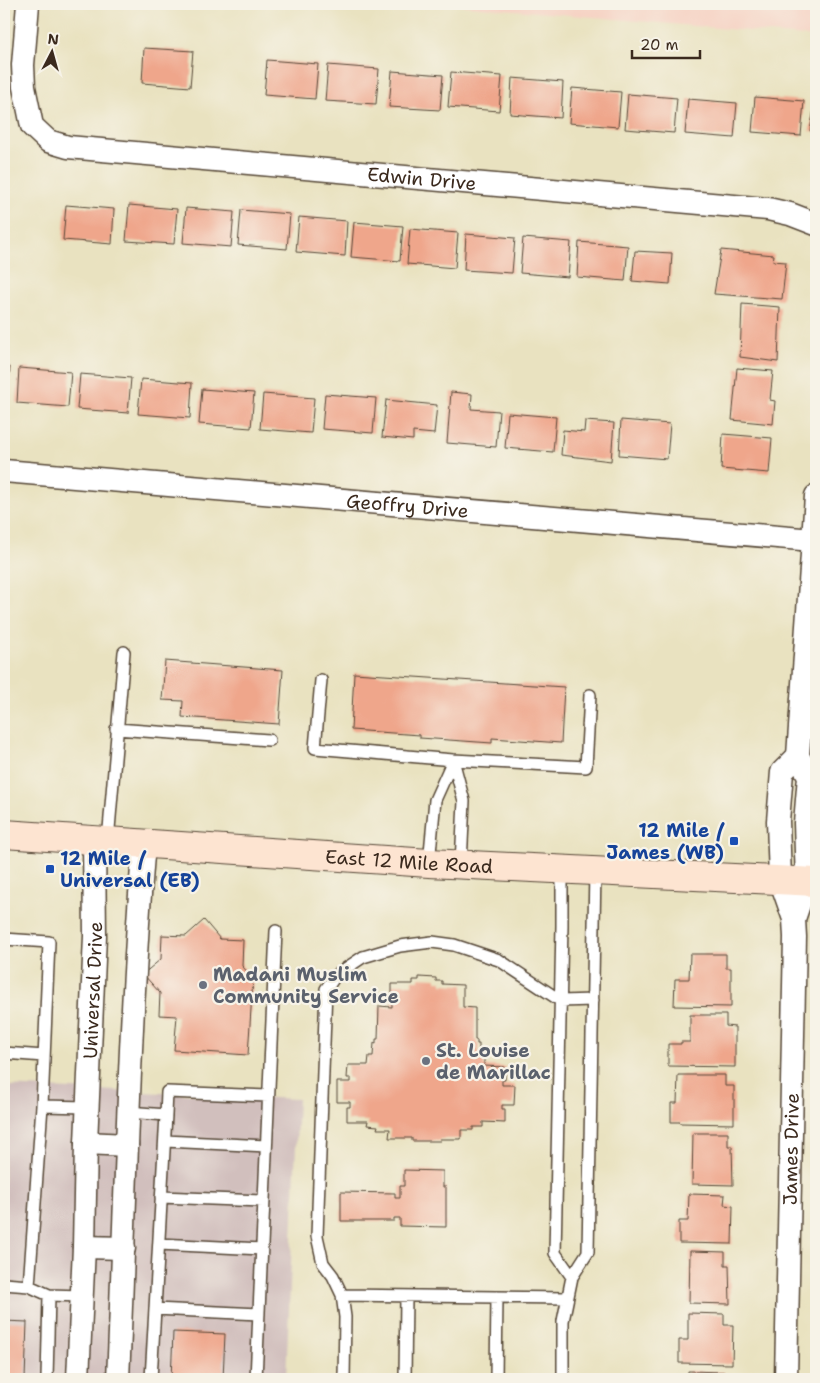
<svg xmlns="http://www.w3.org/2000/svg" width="820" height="1383" viewBox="0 0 820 1383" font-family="'Shantell Sans',sans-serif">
<rect width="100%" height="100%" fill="#f7f3e8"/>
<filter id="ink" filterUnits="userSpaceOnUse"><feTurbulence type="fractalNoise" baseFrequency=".02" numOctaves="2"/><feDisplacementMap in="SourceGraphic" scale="10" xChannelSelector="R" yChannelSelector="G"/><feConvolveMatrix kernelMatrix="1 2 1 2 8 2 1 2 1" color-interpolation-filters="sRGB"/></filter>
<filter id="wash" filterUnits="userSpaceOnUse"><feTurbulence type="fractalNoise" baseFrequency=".0096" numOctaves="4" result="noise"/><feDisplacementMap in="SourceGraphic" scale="20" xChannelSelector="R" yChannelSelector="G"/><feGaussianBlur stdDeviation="1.12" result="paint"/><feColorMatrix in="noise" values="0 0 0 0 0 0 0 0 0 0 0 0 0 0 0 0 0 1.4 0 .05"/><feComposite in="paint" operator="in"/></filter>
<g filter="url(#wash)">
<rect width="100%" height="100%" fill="#e9e2c0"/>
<!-- built -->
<path fill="#f6d2c3" d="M447,4H816V37Z"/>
<!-- industrial -->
<path fill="#d1bfbd" d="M4,1086L298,1099L286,1379H4Z"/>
<g id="blocks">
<!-- building -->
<path fill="#efa68b" d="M144,48L193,51L190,87L142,83Z
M267,60L318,64L315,99L264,95Z
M328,65L379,69L376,104L325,101Z
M392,71L443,75L440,110L389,107Z
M451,72L502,76L499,111L448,107Z
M512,78L563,82L561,118L510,114Z
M572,88L621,92L618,127L569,123Z
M628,94L677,98L674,133L625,129Z
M755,97L804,101L801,136L752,132Z
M688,99L737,103L734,138L685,134Z
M815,103H816V132L810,131Z
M66,205L114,209L112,244L63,240Z
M129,205L177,209L174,244L126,241Z
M186,208L234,212L231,247L183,243Z
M241,210L290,214L287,249L238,245Z
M299,217L347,221L345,256L296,252Z
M354,222L403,226L400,261L351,257Z
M410,229L458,233L455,268L407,264Z
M466,234L515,238L512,273L464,270Z
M523,238L571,242L568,277L520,273Z
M579,242L628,246L625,281L577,277Z
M721,250L774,255L773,261L786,262L782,299L714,294Z
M635,251L672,253L670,284L632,281Z
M742,304L780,307L778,362L740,357Z
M4,366L10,367L7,402L4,401Z
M19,368L71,372L68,407L17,403Z
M737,368L773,371L770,400L775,401L773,424L732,420Z
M80,374L131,378L128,413L77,409Z
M141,379L192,383L190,418L138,414Z
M202,389L254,393L251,428L199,424Z
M451,392L472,394L471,409L499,411L496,447L447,443Z
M263,394L314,398L311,433L260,429Z
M325,394L376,398L373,433L322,429Z
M386,400L437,405L434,434L413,432V440L382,437Z
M508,413L556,417L553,452L505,448Z
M621,420L670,424L667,459L619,455Z
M585,421L614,423L611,461L561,455L563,430L584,432Z
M723,434L772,438L769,473L721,469Z
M165,661L283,670L279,724L182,717L183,701L162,700Z
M354,673L564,687L561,743L492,738V743L420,738V735L351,730Z
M204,920L220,939L243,940L242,966L253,978L248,1055L174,1050L177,1016L159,1015L160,993L143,974L161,959L162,935L186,936Z
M690,954H726V968H731V1007L674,1006L675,979H689Z
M419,977L436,978V981H442V984L463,985V1007L475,1008V1040H477V1044H479V1057H484V1066L505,1067V1080H502V1085H515L514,1105H502V1109H505V1123L483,1122V1127H473V1130H461V1139H440V1141H412V1138H389L390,1129H377L378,1126L367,1125L368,1121H347V1107H350V1102H337V1082H351V1078H347L348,1065H368L369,1056H373L374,1043L376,1044V1039H378L379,1006L392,1007V984H413V980H419Z
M690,1015H726V1026L735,1027V1067L668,1066V1044H681V1042H690Z
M678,1075H725V1086H734V1124L680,1123V1122H671V1103H677Z
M693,1133H728V1146H732L733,1185L692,1184Z
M404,1170L443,1171V1187H446V1227L400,1226V1218H394V1221H341V1192L395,1193V1198H400V1186H404Z
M689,1194L725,1195L724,1205L733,1206L732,1244L679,1243V1221H688Z
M690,1251L725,1252V1265H729L730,1304L689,1303Z
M688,1313L724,1314V1325H733L732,1364L679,1363V1340H688Z
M4,1321L27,1322L25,1379H4Z
M173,1332L225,1334L223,1379H171Z
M688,1371L724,1372V1379H688Z"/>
</g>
</g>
<g filter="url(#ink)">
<use href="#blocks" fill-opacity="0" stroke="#554636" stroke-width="1"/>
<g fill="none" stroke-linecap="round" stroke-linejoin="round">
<!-- service casing -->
<g stroke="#554636" stroke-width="14">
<path id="service" d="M321,680L315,748L453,760L435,800L429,863
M116,729L269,740
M108,841L124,652
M461,864L464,801L453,760L586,767L590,695
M562,870V926L555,1253L572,1277L588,1252L595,871
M4,939L49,942L42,1106
M4,1053L44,1056
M128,1112L166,1115L151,1379
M166,1115L167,1092L268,1096
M165,1141L266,1146
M161,1197L263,1201
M159,1244L262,1249
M4,1284L29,1286
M342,1295L567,1298
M82,1296L49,1295L29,1286L42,1106L87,1107
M155,1309L259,1314
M47,1379L49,1295
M256,1379L276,931
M344,1379L345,1317L342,1295L333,1276L323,1263L317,1236L326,989L336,975L363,957L400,946L432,942L454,945L499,960L561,1001L593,1000
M405,1379L406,1296
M496,1379L497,1297
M563,1379V1321L572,1277"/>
</g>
<!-- minor casing -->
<g stroke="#554636" stroke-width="25">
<g id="minor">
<path id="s1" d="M28,4L23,65L24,87L32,126L48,141L68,147L768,209L790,214L816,224"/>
<path id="s2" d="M4,471L813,540"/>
<path d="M798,756L816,496"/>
<path d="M86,1143L127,1145"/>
<path d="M84,1247L124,1248"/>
<path id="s3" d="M78,1379L84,1247L86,1143L95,936L94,839"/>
<path d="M118,1379C126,1200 129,1021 144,843"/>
<path id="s4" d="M786,1379L795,937L794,919L780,879L778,821L782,772L798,756L809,776L805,823L807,881L794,919"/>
</g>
</g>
<!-- secondary casing -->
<g stroke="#554636" stroke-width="30">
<g id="secondary">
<path id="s5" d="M4,834L429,863L816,882"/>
</g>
</g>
<!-- service -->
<use href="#service" stroke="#fff" stroke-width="11"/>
<!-- minor -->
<use href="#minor" stroke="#fff" stroke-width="22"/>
<!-- secondary -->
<use href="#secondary" stroke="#fde4d1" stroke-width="28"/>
</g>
</g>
<!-- markers -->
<g fill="#1a4fb4" stroke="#f7f3e8" stroke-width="2">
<rect x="729" y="836" width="10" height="10" rx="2.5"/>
<rect x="45" y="864" width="10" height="10" rx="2.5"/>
</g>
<g fill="#6b7280" stroke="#f7f3e8" stroke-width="2">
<circle cx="203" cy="985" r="5"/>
<circle cx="426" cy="1061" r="5"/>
</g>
<g text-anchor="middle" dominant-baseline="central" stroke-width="4.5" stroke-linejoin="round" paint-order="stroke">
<!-- street labels -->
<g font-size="19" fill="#3b2a1e" stroke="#f7f3e8">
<text stroke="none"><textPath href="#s1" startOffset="521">Edwin Drive</textPath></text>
<text stroke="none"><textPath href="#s2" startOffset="405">Geoffry Drive</textPath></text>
<text stroke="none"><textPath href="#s5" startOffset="406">East 12 Mile Road</textPath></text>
<text stroke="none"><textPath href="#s3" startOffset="389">Universal Drive</textPath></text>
<text stroke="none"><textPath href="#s4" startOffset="230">James Drive</textPath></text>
</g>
<!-- transit labels -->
<g font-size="19" font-weight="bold" fill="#164399" stroke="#f7f3e8" text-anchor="end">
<text x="724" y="830">12 Mile /<tspan x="724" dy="22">James (WB)</tspan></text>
<text x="60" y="858" text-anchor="start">12 Mile /<tspan x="60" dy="22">Universal (EB)</tspan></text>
</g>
<!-- worship labels -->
<g font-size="19" font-weight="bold" fill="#5b616d" stroke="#f7f3e8" text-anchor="start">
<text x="213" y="974">Madani Muslim<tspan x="213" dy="22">Community Service</tspan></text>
<text x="436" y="1050">St. Louise<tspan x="436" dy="22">de Marillac</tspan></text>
</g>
</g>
<!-- margin -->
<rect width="820" height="1383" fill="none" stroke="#f7f3e8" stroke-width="20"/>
<!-- north arrow -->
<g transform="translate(52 52) rotate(6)" stroke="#f7f3e8" stroke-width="4" paint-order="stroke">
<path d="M0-4L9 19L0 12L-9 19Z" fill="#3b2a1e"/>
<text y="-8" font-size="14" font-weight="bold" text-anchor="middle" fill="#3b2a1e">N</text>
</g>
<!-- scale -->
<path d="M632 50v8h68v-8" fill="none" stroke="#3b2a1e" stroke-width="2.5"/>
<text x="640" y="50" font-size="15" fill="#3b2a1e" stroke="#f7f3e8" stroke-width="4" paint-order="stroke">20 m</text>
</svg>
